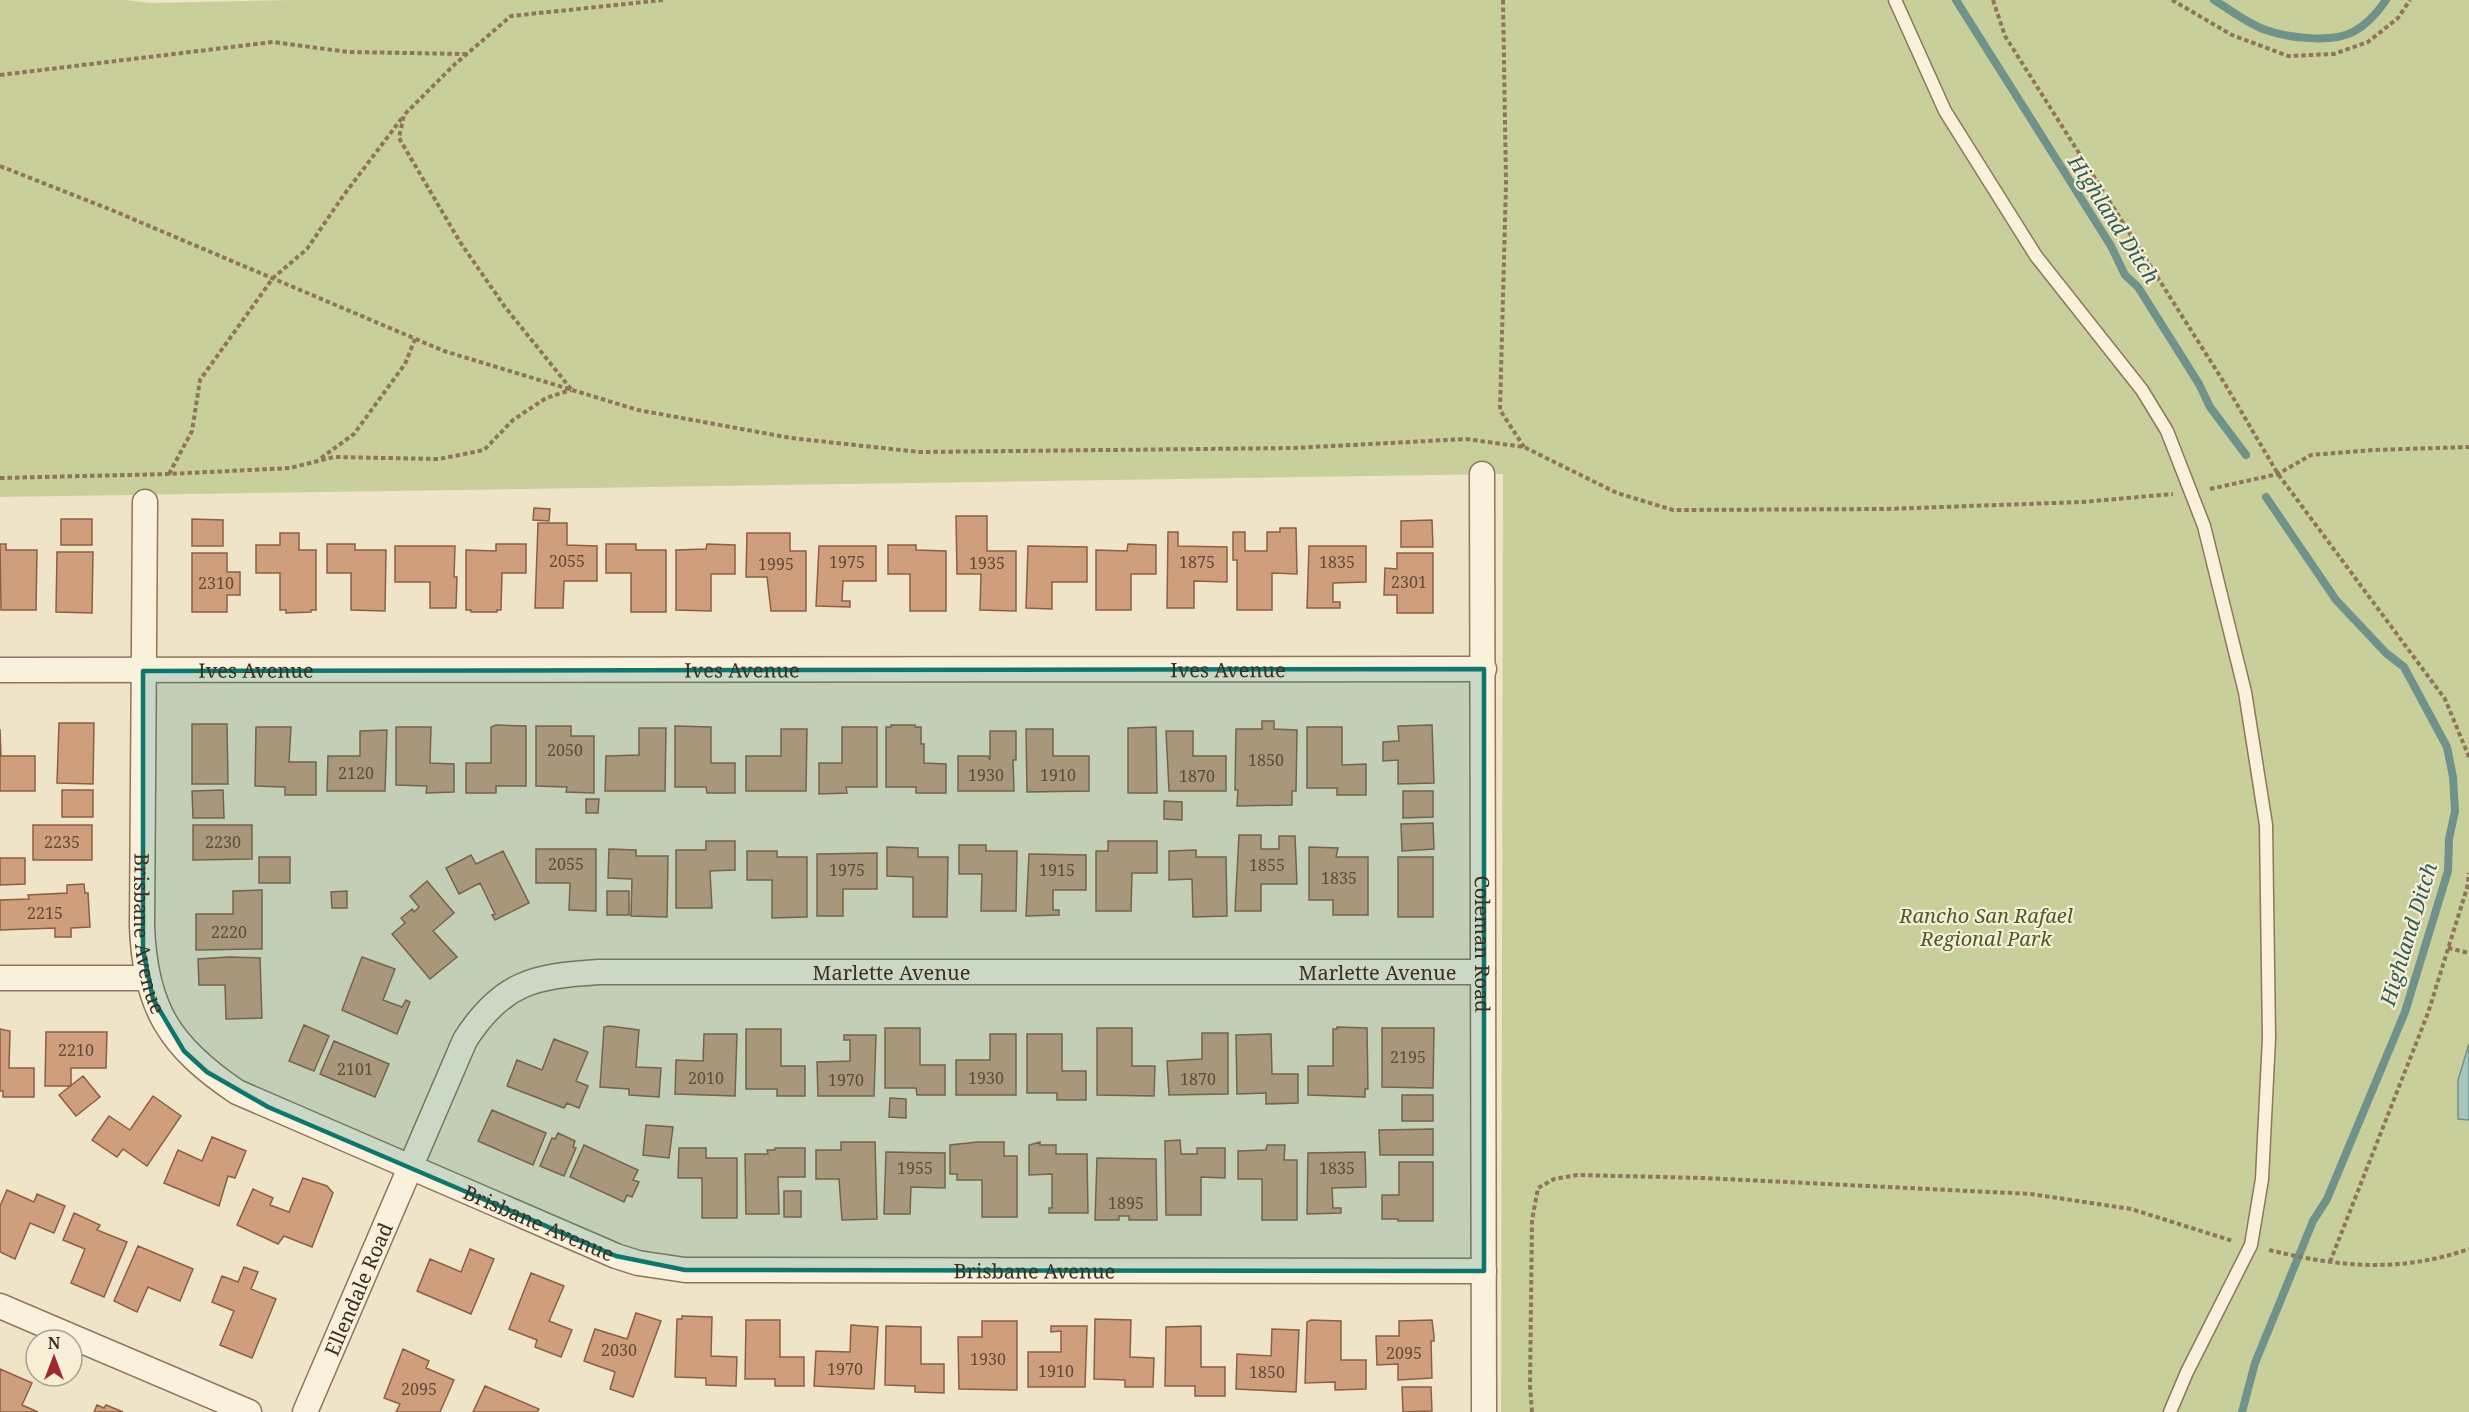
<svg xmlns="http://www.w3.org/2000/svg" width="2469" height="1412" viewBox="0 0 2469 1412" font-family="'Noto Serif',serif">
<rect width="100%" height="100%" fill="#f0e4c8"/>
<!-- green -->
<path fill="#c9cf9b" d="M0,0H126L149,3L290,0H2469V1412H1501L1503,474L0,497Z"/>
<!-- water -->
<path fill="#a9c4bc" stroke="#6f938a" stroke-width="1.5" d="M2469,1044V1120L2458,1119V1080Z"/>
<g fill="none" stroke-linecap="round" stroke-linejoin="round">
<!-- stream -->
<path stroke="#6f938a" stroke-width="8" d="M1956,0L2111,246L2125,275L2138,287L2199,384L2210,407L2246,455
M2214,0C2231,10 2248,24 2266,30C2288,38 2332,43 2353,32C2366,25 2378,12 2386,0
M2242,1412L2255,1363L2313,1221L2327,1199L2405,1012L2448,871L2449,839L2455,811L2453,777L2447,747L2404,667L2386,653L2336,600L2266,497"/>
</g>
<!-- building -->
<path fill="#cf9f7d" stroke="#8d5f41" stroke-width="1.5" d="M534,508L550,509L549,521L533,520Z
M956,516H987V551H1016V611L980,610L981,574H957Z
M61,519H92V545H61Z
M192,519L223,520V546H192Z
M1432,520L1433,547H1401V521Z
M538,523H567V545L597,546V581H564L563,608H535Z
M1280,528H1296L1297,574L1272,573V610H1237V560H1233V532H1245V551H1267V532H1280Z
M1168,532H1178V546L1227,547V582L1194,581V608H1167Z
M280,533H299V550H316V610H311V612L286,613V610H280V573H256V545H280Z
M747,533H790V551H806V611H771L767,577H746Z
M0,544H6V550H37L36,610H1Z
M327,544H355V550H386L385,611L351,610V573H327Z
M496,544H526V573H502L501,610H497V612H471V610H466V550L496,551Z
M606,544H636V550H666V612H631V573H606Z
M707,544L735,545V574H711V611L676,610V550L706,549Z
M1128,544L1156,545V574H1131V610H1096V550L1127,551Z
M888,545H916V550L946,551V611H910V574H888Z
M395,546H455L454,577H457L456,608H430V582H395Z
M819,546H876V581H843L842,601H850V607L816,606Z
M1028,546L1087,547V582H1052V609L1026,608Z
M1309,546H1366V582L1333,583V602H1340V608H1307Z
M57,552H93L92,613L56,612Z
M192,553H227V572H240V595H227V612H192Z
M1397,553H1433V613H1397V595H1384L1385,568L1397,569Z
M1262,721H1274V729L1297,730L1296,791H1292V805L1237,806L1238,790H1235L1236,729H1262Z
M59,723H94L93,784L57,783Z
M192,724H227L228,784H192Z
M496,725L526,726V786H496V793H466V763H491V727Z
M891,725H915V727H921V744H924V763L946,764V793H916V787H886V727H891Z
M1432,725L1434,783L1398,784V760L1383,761V742L1399,741L1398,726Z
M536,726H571V736H594V793L566,792L567,787L536,786Z
M675,726L711,727V763H735V793H707L706,787H675Z
M256,727H291L289,762H316V795H285V787L255,786Z
M396,727H431L430,763L454,764V792L426,793L427,786L396,785Z
M842,727H877V787H846L847,793L819,794V763H842Z
M1156,727L1157,793H1128V728Z
M1307,727H1342V765L1366,764V795H1337V788H1307Z
M639,728H666L665,791H605L606,756L639,755Z
M0,729L1,756H35V791H0Z
M781,729H807L806,791H746V756H781Z
M1026,729H1053V756H1089V791L1027,792Z
M387,730L385,791H327L328,756H360V731Z
M990,731H1016V760H1013L1014,791H958V756H988L990,760Z
M1166,731H1193V756H1226V791H1169Z
M62,790H93V817H62Z
M223,790L224,818H193L192,791Z
M1403,791H1433V817L1403,818Z
M586,799H599L598,813H586Z
M1164,801L1182,802V820L1164,819Z
M1433,823L1434,849L1402,851L1401,824Z
M33,825H92V860H33Z
M193,825H252V859L193,860Z
M1239,835H1261V849H1279V836H1295L1297,884H1261V911H1235Z
M706,841H735V870L710,871L712,908H676V850H706Z
M1108,841H1157V873H1132L1131,911H1096V851H1108Z
M959,845H986V851H1017L1016,911H981L982,874H959Z
M887,847L918,848V857H948L947,917H913V877L887,876Z
M1309,847L1338,848L1336,857H1368V915H1333V900H1309Z
M536,849H596V911L569,910L570,883H536Z
M609,849L636,850V856H668L667,917L631,916L632,879L608,878Z
M1196,850V857H1226L1227,916L1193,917L1192,879L1169,880V851Z
M503,851L529,903L495,920L492,915L495,914L480,883L459,894L446,868L471,855L476,864Z
M747,851H777V857H807V917L772,918V880H747Z
M877,853V889H843V916H817V854Z
M1029,854L1086,855V890H1053V910H1059V915L1026,916Z
M259,857H290V883H259Z
M1398,857H1433V917H1398Z
M0,858H25V884L0,885Z
M427,881L454,913L433,931L457,957L430,979L392,934L405,923L401,918L412,909L414,912L419,907L410,896Z
M84,884L85,893H88L90,927L71,928V937H55V928L0,930V900L29,899L28,895L67,893V885Z
M262,890V949L196,950V914H233V891Z
M347,891V908H332L331,892Z
M607,891H629V915H607Z
M229,957L260,958L262,1018L226,1019L225,985H199L198,959Z
M362,957L395,969L383,1000L402,1007L406,1000L410,1002L397,1034L342,1010Z
M304,1025L329,1036L314,1071L289,1061Z
M609,1026L639,1030L636,1067L661,1068L659,1097L629,1095V1089L600,1087L604,1027Z
M1337,1027L1367,1028L1368,1089H1365V1097L1308,1095V1066H1333V1029H1337Z
M885,1028H920V1065H945V1095H917L916,1088H885Z
M1097,1028H1132V1066H1155L1154,1096L1097,1095Z
M1382,1028H1434L1433,1088L1382,1087Z
M0,1029L10,1031L9,1068H34V1097H3V1091H0Z
M746,1029H781V1066H805V1096H777V1089H746Z
M46,1032H107L106,1068H71V1086H45Z
M1202,1033H1228V1094L1169,1095L1167,1061L1202,1059Z
M704,1034H737L735,1096L675,1094L676,1060L703,1061Z
M990,1034H1016V1095H956V1060H990Z
M1027,1034H1062V1071H1086V1100H1057V1093H1027Z
M1271,1034L1272,1074H1298V1103L1266,1104V1093L1237,1094L1236,1035Z
M844,1035H876L874,1096H818L817,1062L850,1061V1040H844Z
M554,1039L588,1052L576,1081L588,1086L579,1108L567,1103L564,1108L507,1086L517,1060L542,1070Z
M334,1041L389,1064L375,1097L320,1074Z
M83,1076L100,1097L76,1116L59,1095Z
M1402,1095H1433V1121H1402Z
M153,1096L181,1116L147,1166L123,1149L117,1157L92,1140L109,1116L130,1130Z
M890,1098L906,1099V1118L889,1117Z
M492,1110L546,1133L533,1165L478,1141Z
M646,1125L673,1127L669,1158L643,1155Z
M1433,1129V1155H1380L1379,1130Z
M558,1133L575,1141L573,1147L576,1148L564,1176L540,1166L552,1138L555,1139Z
M212,1137L246,1151L235,1178L228,1176L219,1206L164,1183L178,1150L202,1161Z
M1180,1140L1181,1154H1197V1148H1225V1178L1201,1177V1215H1166L1165,1141Z
M841,1142H875L877,1219L842,1220L839,1179H816V1150H841Z
M978,1142H1004V1156H1017V1217H982V1180H957V1174H950V1145Z
M1040,1142V1145H1056V1154H1087L1088,1213H1049V1208H1052V1174L1029,1175V1145Z
M584,1145L638,1170L633,1180L639,1182L632,1197L627,1195L624,1202L570,1177Z
M1267,1145H1285L1284,1160H1297V1220H1262V1179H1238V1151L1266,1150Z
M679,1148H706V1158H737V1218H702V1178H678Z
M775,1148H805V1177H778L779,1214H746L745,1154H768L767,1150H775Z
M886,1152L945,1153V1188L911,1187L910,1214H884Z
M1365,1152L1366,1187L1332,1188L1333,1208H1341V1213L1307,1214L1308,1153Z
M1097,1158L1156,1159L1157,1220H1129V1216H1119V1220H1095Z
M1399,1162H1433V1221H1398V1219H1382V1195H1399Z
M303,1178L327,1186L333,1193L312,1247L284,1236L278,1244L237,1225L253,1189L273,1198L270,1205L289,1212Z
M7,1190L34,1202L37,1194L65,1206L54,1233L30,1223L15,1259L0,1252V1206Z
M784,1191H801V1217H784Z
M74,1213L100,1225L97,1230L127,1242L104,1297L71,1283L85,1249L63,1240Z
M138,1246L193,1269L180,1301L148,1287L137,1312L114,1301Z
M470,1249L494,1259L471,1314L417,1291L430,1259L461,1272Z
M244,1267L258,1272L251,1289L276,1299L252,1358L220,1345L234,1311L212,1302L222,1276L238,1282Z
M531,1273L564,1286L549,1321L572,1330L561,1357L535,1347L537,1340L509,1329Z
M636,1313L661,1321L633,1397L610,1389L615,1372L584,1361L595,1329L627,1339Z
M682,1316L712,1317L711,1356L737,1357L736,1386L706,1385V1378L675,1377L677,1319H682Z
M1095,1319L1131,1320L1130,1357L1154,1358L1153,1387H1125V1380L1094,1379Z
M746,1320H780V1357H804V1386H775V1379H745Z
M1311,1320L1341,1321V1360H1366V1389L1335,1390V1382L1305,1383L1307,1322Z
M1432,1320L1434,1336V1341H1431L1432,1378L1398,1380V1364L1377,1365L1376,1336H1399V1321Z
M982,1321H1017V1390L959,1389L958,1337H982Z
M851,1325L878,1327L874,1389L814,1386L816,1351L850,1352Z
M886,1326L921,1327V1364H944V1393L915,1392V1386L885,1385Z
M1051,1326H1087L1085,1387H1028V1352H1061V1331L1051,1332Z
M1201,1326V1367H1225V1396H1195V1386H1165L1166,1327Z
M1272,1329L1299,1330L1296,1392L1236,1389L1237,1354L1271,1356Z
M403,1349L429,1361L426,1368L454,1380L440,1412H396L400,1404L384,1398Z
M0,1369L32,1383L22,1405L38,1412H0Z
M485,1386L539,1409L537,1412H473Z
M1402,1387H1431L1432,1411L1403,1412Z
M97,1405L104,1408L106,1405L123,1412H94Z"/>
<g fill="none" stroke-linecap="round" stroke-linejoin="round">
<!-- lane casing -->
<g stroke="#8d765c" stroke-width="15">
<path id="lane" d="M1895,0L1945,111L2036,256L2142,390L2167,431L2204,526L2245,692L2266,825L2269,1038L2262,1179L2251,1245L2187,1372L2170,1412"/>
</g>
<!-- street casing -->
<g stroke="#8d765c" stroke-width="27">
<g id="street">
<path id="s1" d="M1482,474L1484,1412"/>
<path id="s2" d="M145,502L142,926C145,1008 170,1047 237,1092L616,1256L638,1263L685,1270L1484,1271"/>
<path id="s3" d="M0,670L1484,669"/>
<path d="M0,978H148"/>
<path d="M0,1306L249,1412"/>
<path id="s4" d="M305,1412L465,1040C502,982 535,976 599,972H1483"/>
</g>
</g>
<!-- path -->
<path stroke="#8d765c" stroke-width="4" stroke-dasharray="4.5 3" stroke-linecap="butt" d="M1503,0L1506,183L1500,410L1524,447
M1993,0L2005,36L2225,384L2278,474L2445,699L2469,757
M2172,0L2232,35L2288,56L2334,54L2368,42L2398,18L2410,0
M0,75L273,42L348,52L466,54
M0,166L114,211L444,351L638,410L791,438L919,452L1294,448L1466,439L1524,447L1617,493L1673,510L1886,509L2082,502L2173,494
M571,389L505,307L460,242L399,138L404,115L454,65L511,16L663,0
M321,458L354,434L405,364L415,339
M169,474L192,431L200,380L273,278L307,249L343,196L402,118
M0,478L169,474L290,468L334,457L439,459L484,450L513,420L546,398L571,390
M2210,489L2278,474L2311,455L2373,450L2469,447
M2448,948L2469,953
M2269,1250C2339,1267 2400,1273 2469,1249
M2330,1262L2428,1013L2467,888L2469,873
M1532,1412L1530,1386L1532,1220L1538,1188L1554,1179L1577,1175L1704,1178L2031,1194L2131,1209L2233,1241"/>
<!-- lane -->
<use href="#lane" stroke="#faf1dc" stroke-width="12"/>
<!-- street -->
<use href="#street" stroke="#faf1dc" stroke-width="24"/>
</g>
<!-- marked area -->
<path fill="#0f766e" fill-opacity="0.2" stroke="#0f766e" stroke-width="4.5" stroke-linejoin="round" d="M1484,669V1271L685,1270L616,1256L268,1107L207,1072L184,1051L153,999L143,950V671Z"/>
<g text-anchor="middle" dominant-baseline="central" stroke-width="4.5" stroke-linejoin="round" paint-order="stroke">
<!-- number labels -->
<g font-size="16" fill="#624a37">
<text x="567" y="561">2055</text>
<text x="847" y="562">1975</text>
<text x="1197" y="562">1875</text>
<text x="1337" y="562">1835</text>
<text x="987" y="563">1935</text>
<text x="776" y="564">1995</text>
<text x="1409" y="582">2301</text>
<text x="216" y="583">2310</text>
<text x="565" y="750">2050</text>
<text x="1266" y="760">1850</text>
<text x="356" y="773">2120</text>
<text x="986" y="775">1930</text>
<text x="1058" y="775">1910</text>
<text x="1197" y="776">1870</text>
<text x="62" y="842">2235</text>
<text x="223" y="842">2230</text>
<text x="566" y="864">2055</text>
<text x="1267" y="865">1855</text>
<text x="847" y="870">1975</text>
<text x="1057" y="870">1915</text>
<text x="1339" y="878">1835</text>
<text x="45" y="913">2215</text>
<text x="229" y="932">2220</text>
<text x="76" y="1050">2210</text>
<text x="1408" y="1057">2195</text>
<text x="355" y="1069">2101</text>
<text x="706" y="1078">2010</text>
<text x="986" y="1078">1930</text>
<text x="1198" y="1079">1870</text>
<text x="846" y="1080">1970</text>
<text x="915" y="1168">1955</text>
<text x="1337" y="1168">1835</text>
<text x="1126" y="1203">1895</text>
<text x="619" y="1350">2030</text>
<text x="1404" y="1353">2095</text>
<text x="988" y="1359">1930</text>
<text x="845" y="1369">1970</text>
<text x="1056" y="1371">1910</text>
<text x="1267" y="1372">1850</text>
<text x="419" y="1389">2095</text>
</g>
<!-- street labels -->
<g font-size="20" fill="#3d2e20" stroke="#f7eed8">
<text stroke="none"><textPath href="#s3" startOffset="1228">Ives Avenue</textPath></text>
<text stroke="none"><textPath href="#s3" startOffset="256">Ives Avenue</textPath></text>
<text stroke="none"><textPath href="#s3" startOffset="742">Ives Avenue</textPath></text>
<text stroke="none"><textPath href="#s2" startOffset="432">Brisbane Avenue</textPath></text>
<text stroke="none"><textPath href="#s1" startOffset="470">Coleman Road</textPath></text>
<text stroke="none"><textPath href="#s4" startOffset="856">Marlette Avenue</textPath></text>
<text stroke="none"><textPath href="#s4" startOffset="1342">Marlette Avenue</textPath></text>
<text stroke="none"><textPath href="#s2" startOffset="954">Brisbane Avenue</textPath></text>
<text stroke="none"><textPath href="#s2" startOffset="1458">Brisbane Avenue</textPath></text>
<text stroke="none"><textPath href="#s4" startOffset="134">Ellendale Road</textPath></text>
</g>
<!-- park labels -->
<g font-size="20" font-style="italic" fill="#4d5a26" stroke="#f7eed8">
<text x="1986" y="915">Rancho San Rafael<tspan x="1986" dy="23">Regional Park</tspan></text>
</g>
<!-- water labels -->
<g font-size="21" font-style="italic" fill="#2f5d5a" stroke="#f7eed8">
<text transform="translate(2114 219) rotate(57)">Highland Ditch</text>
<text transform="translate(2408 934) rotate(-73)">Highland Ditch</text>
</g>
</g>
<!-- north arrow -->
<g transform="translate(54 1358)"><circle r="28" fill="#f7eed8" stroke="#ada18e" stroke-width="1.5"/>
<path d="M0-4.5L10 22L0 15L-10 22Z" fill="#9e2a2b"/>
<text y="-9" font-size="16" font-weight="bold" text-anchor="middle" fill="#3d2e20">N</text>
</g>
</svg>
